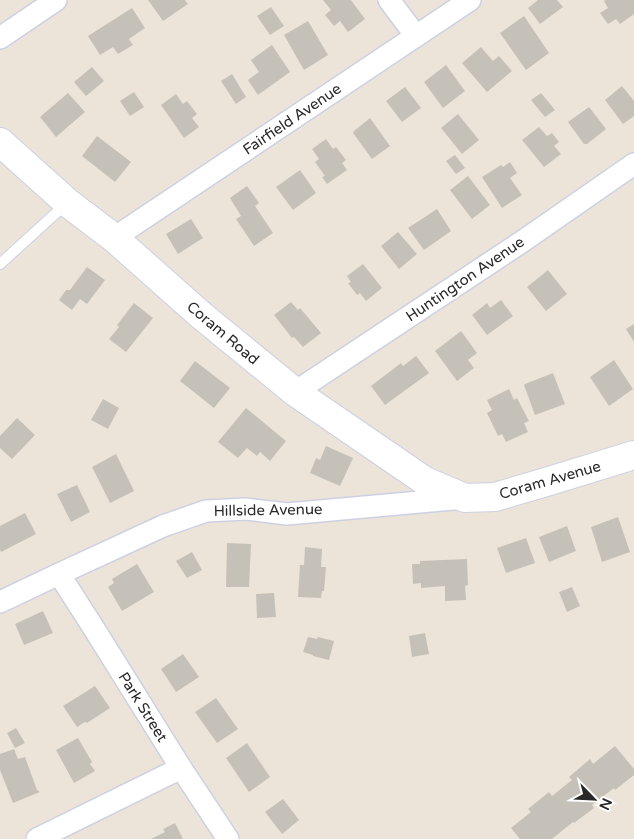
<svg xmlns="http://www.w3.org/2000/svg" width="634" height="839" viewBox="0 0 634 839" font-family="'Varela Round',sans-serif">
<rect width="100%" height="100%" fill="#ece4d8"/>
<!-- building -->
<path fill="#c6c1b8" d="M148,0H185L188,4L163,21Z
M323,0H351L365,19L348,32L340,21L334,26L325,15L331,10Z
M538,0H557L563,7L540,24L528,8Z
M605,0H634V14L620,24L616,19L608,24L600,13L608,8L604,1Z
M271,7L284,26L270,35L257,16Z
M132,8L145,28L129,39L133,45L118,54L113,47L100,55L88,36Z
M524,16L549,53L526,70L500,33Z
M308,21L328,55L304,70L284,35Z
M272,45L290,72L258,95L248,80L259,72L251,60Z
M481,47L493,61L499,56L512,71L487,92L462,63Z
M446,65L465,91L443,108L424,82Z
M92,67L104,81L86,96L74,82Z
M232,74L246,97L236,104L221,81Z
M622,86L634,101V116L623,124L605,100Z
M405,87L421,108L402,122L386,101Z
M134,92L144,107L130,116L120,101Z
M68,93L85,112L56,137L40,117Z
M541,93L555,110L545,117L531,100Z
M176,94L183,104L187,101L197,114L192,118L199,127L184,138L161,105Z
M589,107L606,129L587,144H584L568,122Z
M458,114L479,140L462,154L441,128Z
M370,118L390,146L372,159L353,133L354,131Z
M539,127L547,136L552,133L559,142L554,146L561,154L544,167L522,140Z
M97,136L131,162L115,182L82,156Z
M326,139L333,149L336,147L346,160L342,163L347,170L327,184L322,177L325,176L315,162L319,159L312,149Z
M455,155L465,168L456,174L446,161Z
M510,162L517,173L510,178L522,195L502,208L482,177L501,165L503,167Z
M300,170L316,193L293,210L276,187Z
M468,176L490,205L472,219L450,190Z
M247,186L259,203L255,206L273,233L254,246L236,219L241,216L230,198Z
M437,209L451,231L424,250L408,228Z
M191,219L203,238L178,254L166,234Z
M398,232L417,254L399,269L381,246Z
M363,264L382,288L366,301L360,293L357,295L348,283L351,282L347,276Z
M87,267L105,280L87,304L80,299L72,310L59,300L66,290H70Z
M548,270L567,294L546,311L527,287Z
M501,300L513,316L487,335L472,315L487,303L490,308Z
M291,302L298,310L300,308L321,333L303,347L294,337L292,338L274,315Z
M134,303L153,318L126,352L109,339L119,327L117,325Z
M634,324V342L626,329Z
M461,331L477,353L468,360L474,368L457,381L435,351Z
M416,356L429,373L385,405L371,386L401,363L403,366Z
M614,360L633,389L609,406L590,377Z
M195,361L230,388L214,408L180,381Z
M553,373L565,404L535,415L524,385L525,384Z
M509,389L514,400L517,398L529,421L524,423L528,432L506,442L502,434L498,436L487,413L492,410L487,400Z
M103,399L119,408L108,429L91,420Z
M246,408L286,441L270,461L260,452L257,456L247,448L238,458L218,442Z
M17,418L35,435L12,459L0,448V436Z
M326,446L353,458L340,486L310,473L316,458L320,460Z
M116,454L134,491L110,503L92,467Z
M77,485L90,512L71,522L57,494Z
M25,513L36,534L1,552L0,550V526Z
M618,517L630,552L602,562L591,527Z
M567,526L576,551L549,562L539,537Z
M526,538L535,563L506,573L497,548Z
M227,543L251,544L249,587H226Z
M305,547L322,549L321,567H326L324,591H322L321,598L298,597L300,565H304Z
M192,552L202,570L187,578L176,561Z
M467,559L468,585L465,586L466,600L445,601V586L421,588V583L413,584L412,564H420V561Z
M137,564L154,592L122,611L108,587L114,583L112,579Z
M572,587L580,606L567,612L559,592Z
M274,593L276,617L257,618L256,594Z
M43,611L53,633L24,645L15,624Z
M425,633L429,654L412,657L409,636Z
M308,637L317,639L318,637L334,641L329,660L313,656V655L303,652Z
M183,654L199,677L176,692L161,669Z
M95,686L110,708L87,723L85,722L77,727L63,706Z
M216,698L238,729L217,743L195,712Z
M16,728L25,743L15,748L7,733Z
M78,738L92,762L90,764L95,771L74,783L56,750Z
M247,743L270,777L249,792L226,758Z
M615,746L634,769V775L615,790L614,788L592,805L594,808L574,823L573,822L552,839H520L511,828L531,812L528,809L549,792L552,796L572,780L569,777L590,759L593,764Z
M14,749L18,759L25,757L37,790L40,792L13,803L0,770V754Z
M283,799L299,820L282,834L265,812Z
M175,823L183,839H151L165,832L163,829Z"/>
<g fill="none" stroke-linecap="round" stroke-linejoin="round">
<!-- lane casing -->
<g stroke="#cdd0e2" stroke-width="12">
<path id="lane" d="M0,264L67,203"/>
</g>
<!-- street casing -->
<g stroke="#cdd0e2" stroke-width="24">
<path id="street" d="M389,0L416,36
M0,38L56,0
M114,238L470,0
M295,392L523,241L634,164
M59,574L93,627L181,768L228,839
M0,602L59,574L163,526L206,511L246,509L287,514L464,498
M37,839L181,768"/>
</g>
<!-- secondary casing -->
<g stroke="#cdd0e2" stroke-width="30">
<path id="secondary" d="M0,142L68,203L114,238L202,316L295,392L425,481L465,498L495,497L546,482L634,455"/>
</g>
<!-- lane -->
<use href="#lane" stroke="#fff" stroke-width="10"/>
<!-- street -->
<use href="#street" stroke="#fff" stroke-width="21"/>
<!-- secondary -->
<use href="#secondary" stroke="#fff" stroke-width="28"/>
</g>
<g text-anchor="middle" dominant-baseline="central" stroke-width="5" stroke-linejoin="round" paint-order="stroke">
<!-- street labels -->
<g font-size="15" fill="#282828" stroke="#fff">
<text transform="translate(292 119) rotate(-34)">Fairfield Avenue</text>
<text transform="translate(465 279) rotate(-34)">Huntington Avenue</text>
<text transform="translate(223 333) rotate(40)">Coram Road</text>
<text transform="translate(550 480) rotate(-16)">Coram Avenue</text>
<text transform="translate(268 510) rotate(-1)">Hillside Avenue</text>
<text transform="translate(143 707) rotate(58)">Park Street</text>
</g>
</g>
<!-- north arrow -->
<g transform="translate(594 799) rotate(114)" stroke="#ffffff" stroke-width="4" paint-order="stroke">
<path d="M0-4L9 19L0 12L-9 19Z" fill="#282828"/>
<text y="-8" font-size="14" font-weight="bold" text-anchor="middle" fill="#282828">N</text>
</g>
</svg>
